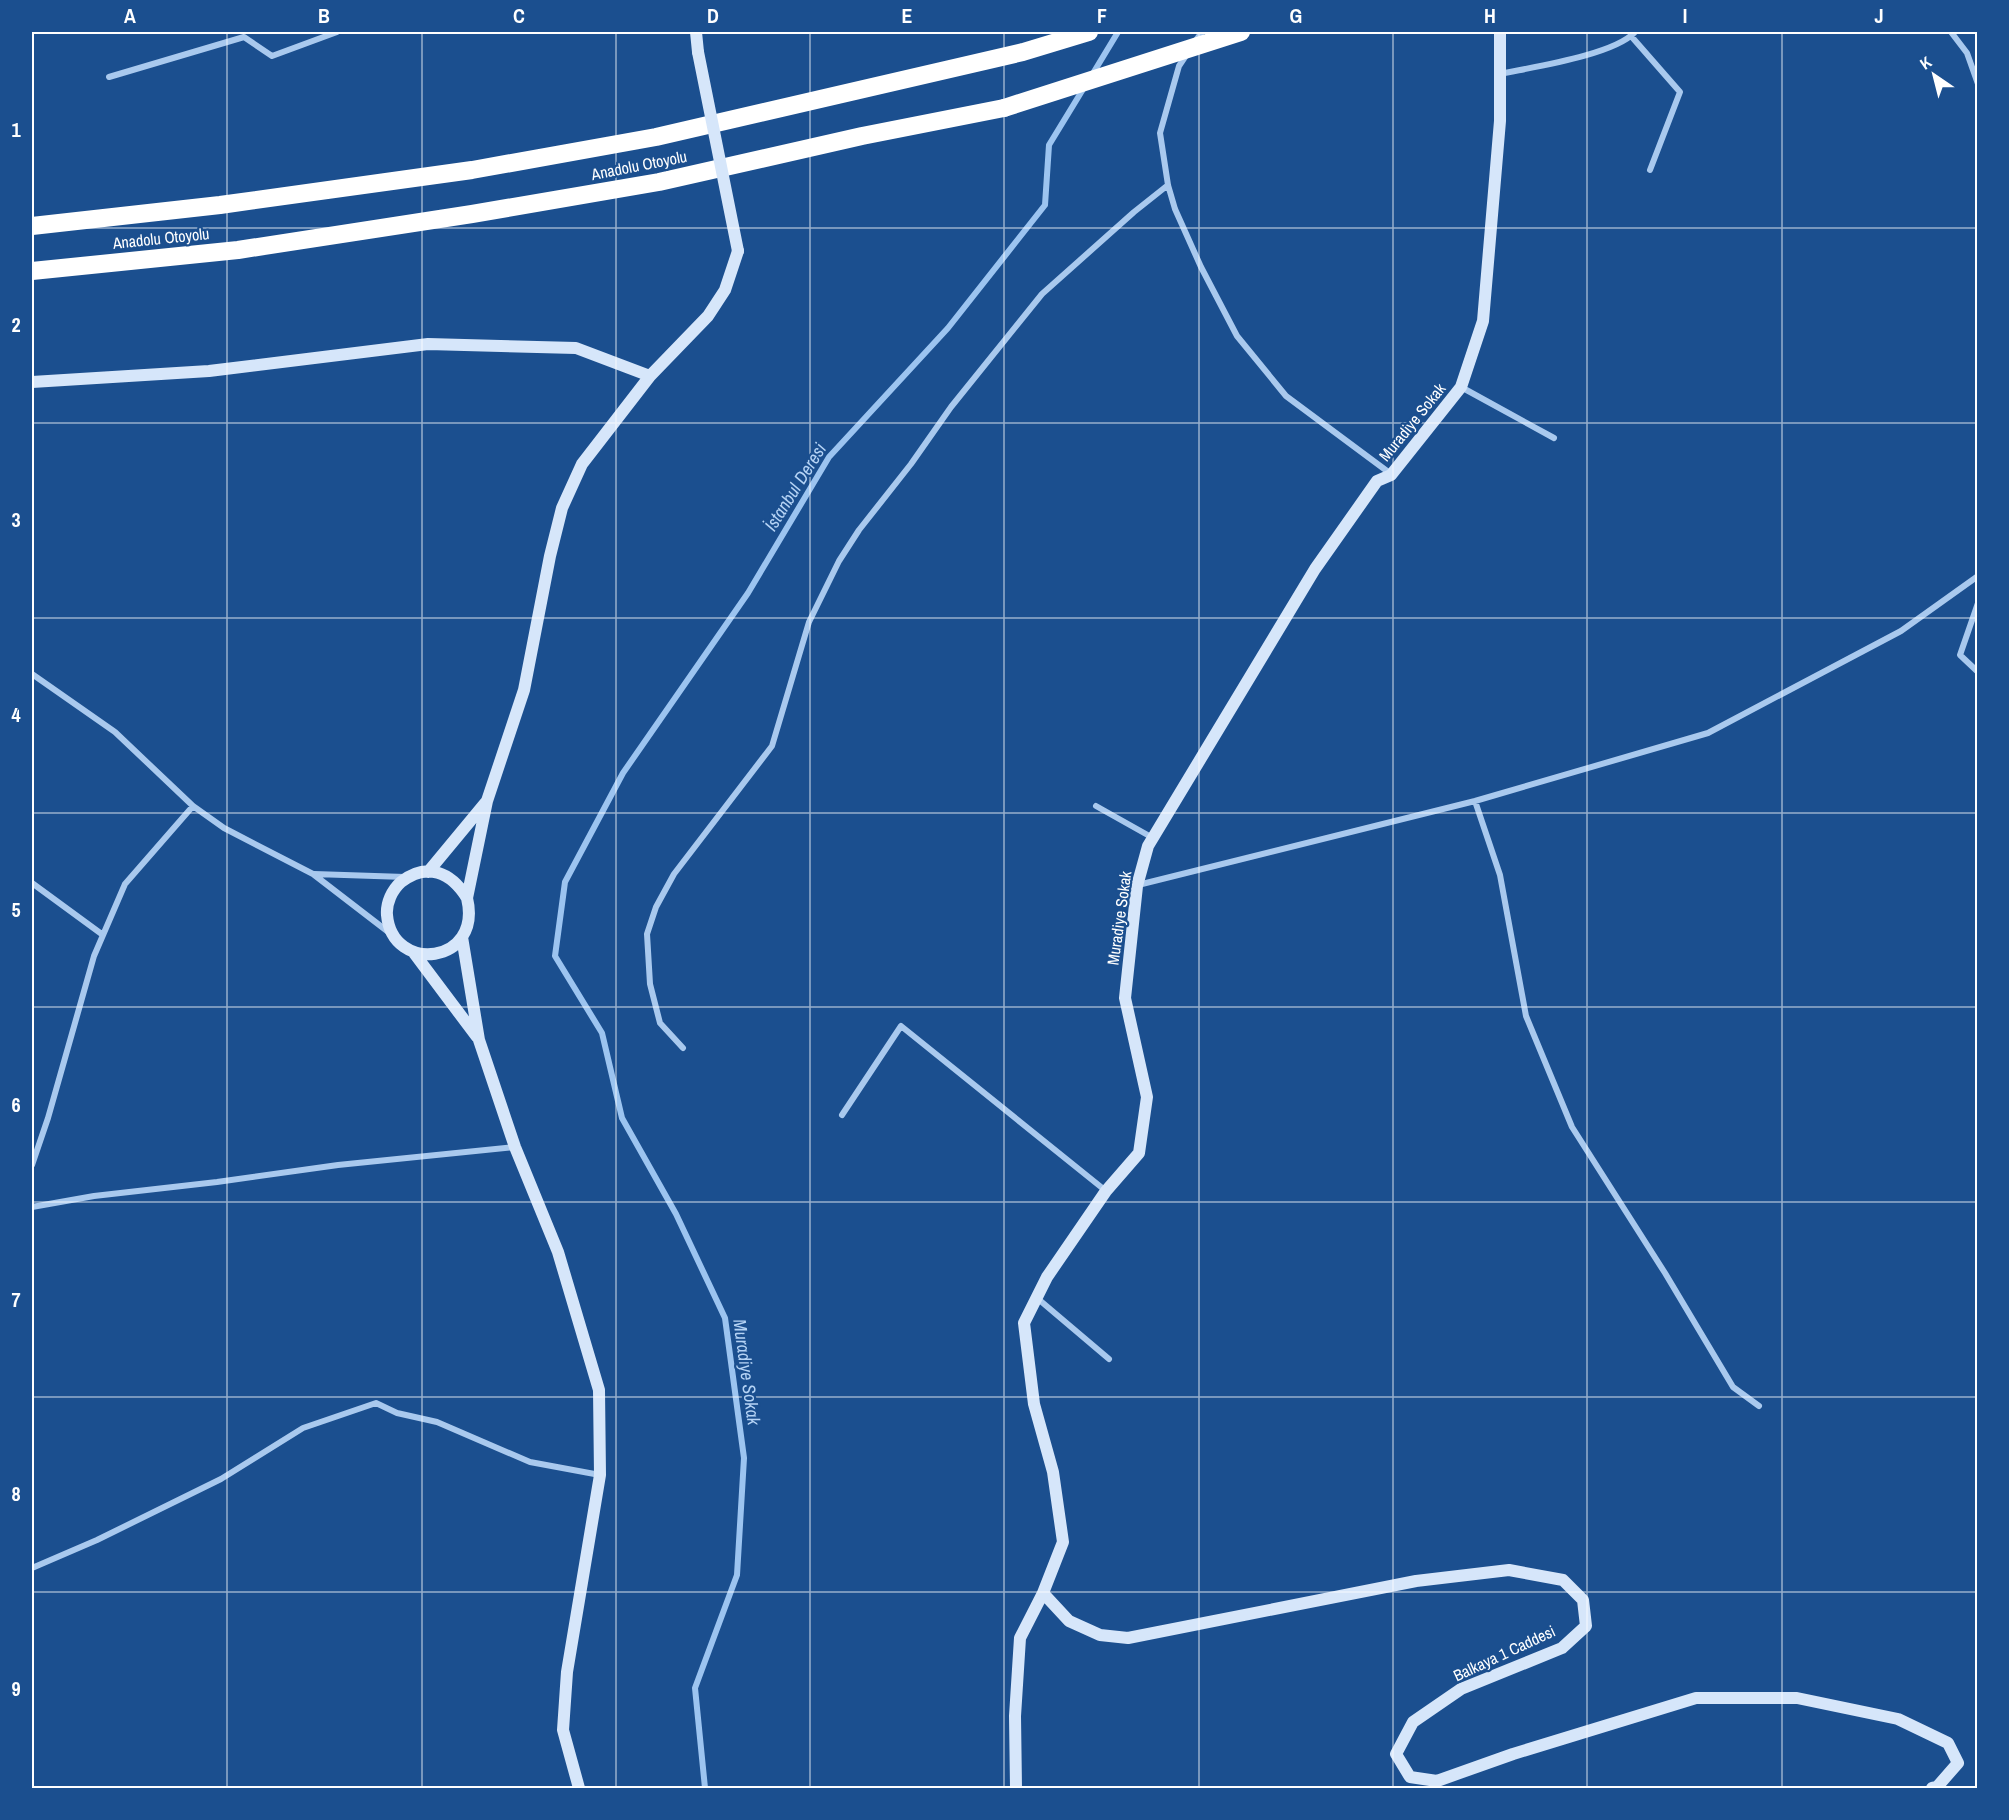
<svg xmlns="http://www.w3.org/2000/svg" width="2009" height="1820" viewBox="0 0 2009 1820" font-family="'Archivo Narrow',sans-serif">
<rect width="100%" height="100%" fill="#1b4f8f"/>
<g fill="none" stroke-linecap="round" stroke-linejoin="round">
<!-- stream -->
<path stroke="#9cc4f0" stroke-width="6" d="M1092,75L1118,32
M705,1788L695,1688L737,1575L744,1458L725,1318L676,1214L622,1118L602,1033L555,956L565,882L623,773L748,593L829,457L948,328L1045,205L1049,145L1085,86"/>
<!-- street -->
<path stroke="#a9c9ee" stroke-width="6" d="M1951,32L1967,53L1978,84
M1631,36L1680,92L1650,170
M1194,43L1202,32
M1187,54L1179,66L1160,133L1168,185L1175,209L1201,267L1237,336L1286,396L1391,474
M1500,74C1533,67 1614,55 1635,32
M109,77L244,37L272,56L337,32
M1461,387L1554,438
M1978,603L1960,655L1978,672
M32,674L115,732L193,806L224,828L313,874L391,934
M1475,801L1500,875L1526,1016L1572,1127L1665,1273L1733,1387L1759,1406
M1096,806L1153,838
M314,874L405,877
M32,883L103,935
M1138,885L1475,801L1708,733L1901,631L1978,576
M683,1048L660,1023L650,984L647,934L656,907L674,874L772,746L809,622L839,561L859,530L911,464L951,407L1042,294L1134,212L1168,185
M842,1115L901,1026L1106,1191
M32,1165L48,1118L94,956L125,884L193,806
M32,1207L94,1196L217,1182L338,1165L515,1147
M1037,1298L1109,1359
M32,1568L97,1540L221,1479L303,1428L376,1403L397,1413L437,1422L530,1462L600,1475"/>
<!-- secondary -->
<path stroke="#d6e6fa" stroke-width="12" d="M696,32L698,52
M32,382L209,371L428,344L576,348L650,376
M428,872L486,802
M467,898C451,872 427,862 401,882C392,890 386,903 387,915C392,974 483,965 467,898L487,801L524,690L550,556L562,508L582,464L650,376L708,316L725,290L738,251
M462,937L479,1040L515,1147L558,1252L599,1390L600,1475L567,1672L563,1730L579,1788
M414,953L477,1037
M1043,1593L1069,1621L1100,1635L1128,1638L1416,1581L1509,1570L1563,1580L1583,1600L1586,1626L1562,1648L1461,1689L1413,1722L1396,1754L1410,1777L1437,1781L1513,1754L1696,1698H1797L1898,1719L1948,1743L1958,1763L1937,1787L1932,1788
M1016,1788L1015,1716L1020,1638L1043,1593L1063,1542L1053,1472L1034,1404L1024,1323L1047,1277L1106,1191L1139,1153L1147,1097L1125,998L1137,886L1148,846L1315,569L1377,481L1391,475L1461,387L1483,321L1500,121V32"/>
<!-- highway -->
<path stroke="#fff" stroke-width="18" d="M32,226L220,205L472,170L656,137L1023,52L1089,32
M32,271L238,250L472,214L659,182L862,136L1004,108"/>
<!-- secondary-bridge -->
<path stroke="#d6e6fa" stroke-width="12" d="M698,52L738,251"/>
<!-- highway-bridge -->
<path stroke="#fff" stroke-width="18" d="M1004,108L1241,32"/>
</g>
<!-- grid -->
<path fill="none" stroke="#fff" stroke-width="1.5" stroke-opacity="0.55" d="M227,32V1788M422,32V1788M616,32V1788M810,32V1788M1004,32V1788M1199,32V1788M1393,32V1788M1587,32V1788M1782,32V1788M32,228H1978M32,423H1978M32,618H1978M32,813H1978M32,1007H1978M32,1202H1978M32,1397H1978M32,1592H1978"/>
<g text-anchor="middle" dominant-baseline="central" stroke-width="4.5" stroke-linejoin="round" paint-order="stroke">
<!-- street labels -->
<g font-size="16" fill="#fff" stroke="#1b4f8f">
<text transform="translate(639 165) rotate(-11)">Anadolu Otoyolu</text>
<text transform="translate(161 238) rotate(-6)">Anadolu Otoyolu</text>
<text transform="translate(1412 422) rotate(-51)">Muradiye Sokak</text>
<text transform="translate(1119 918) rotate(-82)">Muradiye Sokak</text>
<text transform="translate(1504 1653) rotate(-25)">Balkaya 1 Caddesi</text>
</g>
<!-- water labels -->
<g font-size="18" font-style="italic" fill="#b5d3f5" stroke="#1b4f8f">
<text transform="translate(795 487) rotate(-58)">İstanbul Deresi</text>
<text transform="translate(747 1372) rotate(82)">Muradiye Sokak</text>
</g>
</g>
<!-- border -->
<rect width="2009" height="1820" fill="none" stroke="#1b4f8f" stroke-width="66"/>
<!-- north arrow -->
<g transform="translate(1934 75) rotate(325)" stroke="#1b4f8f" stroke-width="4.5" paint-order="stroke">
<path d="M0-4.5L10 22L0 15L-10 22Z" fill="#ffffff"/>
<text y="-9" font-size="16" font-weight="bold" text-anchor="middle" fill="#ffffff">K</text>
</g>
<rect x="33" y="33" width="1943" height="1754" fill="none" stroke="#fff" stroke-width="2"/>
<g font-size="20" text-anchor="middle" font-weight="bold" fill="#fff">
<text x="130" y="23">A</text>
<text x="324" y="23">B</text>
<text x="519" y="23">C</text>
<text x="713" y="23">D</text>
<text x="907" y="23">E</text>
<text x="1102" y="23">F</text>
<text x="1296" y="23">G</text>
<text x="1490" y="23">H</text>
<text x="1685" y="23">I</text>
<text x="1879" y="23">J</text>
<text x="16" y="137">1</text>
<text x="16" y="332">2</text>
<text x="16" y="527">3</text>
<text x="16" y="722">4</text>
<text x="16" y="917">5</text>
<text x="16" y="1112">6</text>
<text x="16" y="1307">7</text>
<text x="16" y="1501">8</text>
<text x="16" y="1696">9</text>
</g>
</svg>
